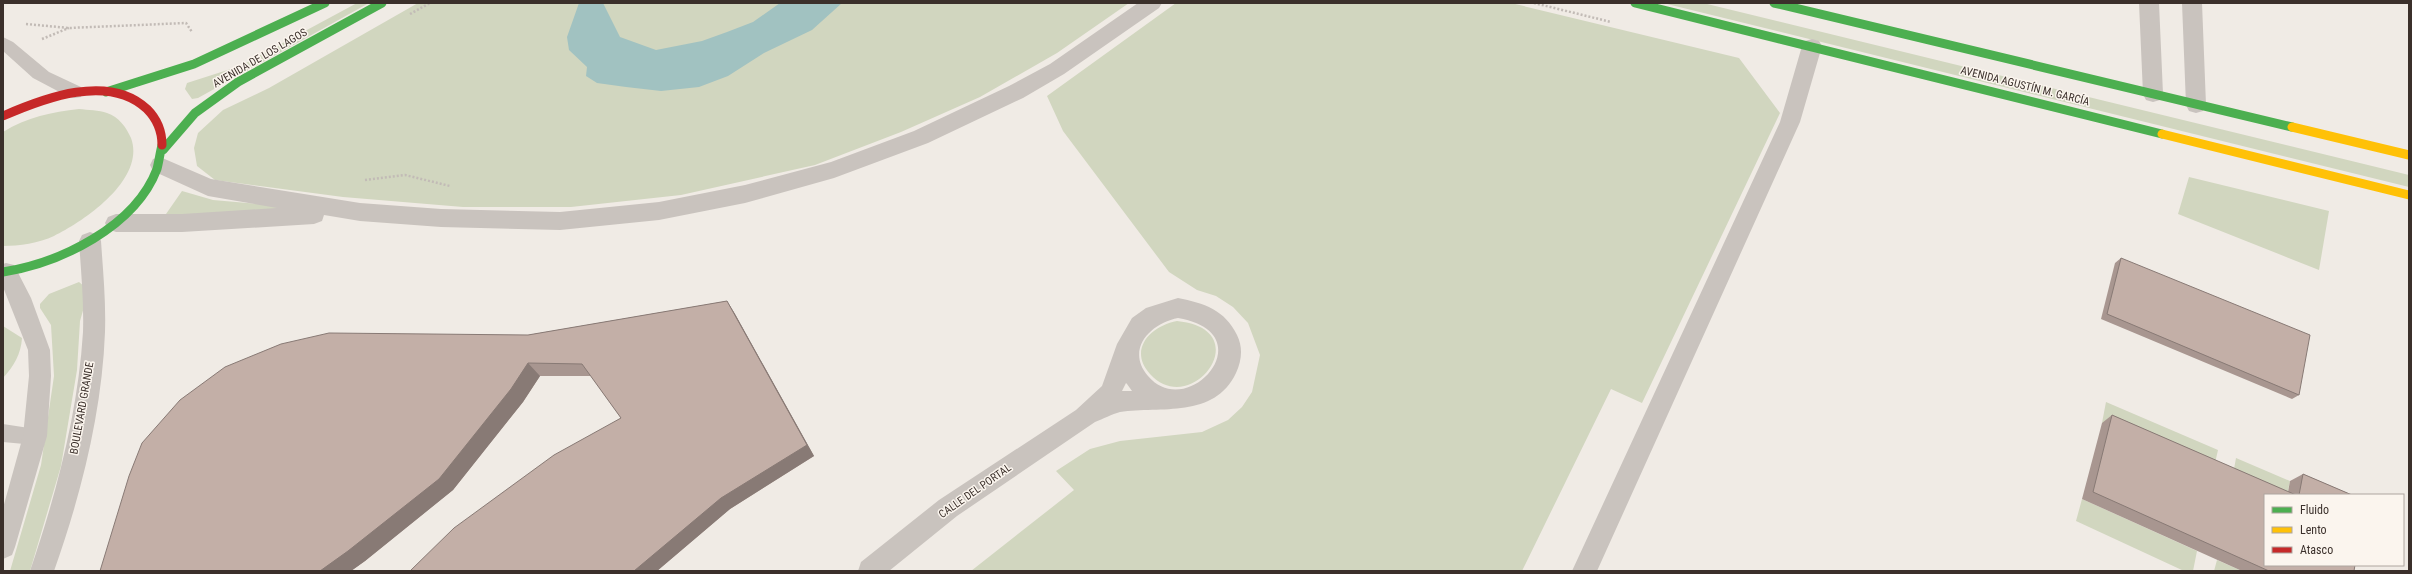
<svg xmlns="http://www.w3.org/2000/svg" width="2412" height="574" viewBox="0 0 2412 574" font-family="'Roboto Condensed',sans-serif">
<rect width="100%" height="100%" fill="#f0ebe5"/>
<!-- green -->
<path fill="#d1d6bf" d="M357,3H369L198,98L192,99L185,89L187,83L240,66Z
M418,3H1129L1057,53L980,97L901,132L815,165L681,195L571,207H463L343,197L215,180L197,166L194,148L198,133L223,110L269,88Z
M1176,3H1511L1739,58L1780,113L1642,403L1611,389L1522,571H971L1074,490L1056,471L1090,449L1120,441L1202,432L1228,420L1242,407L1252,392L1260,355L1248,323L1233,307L1216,296L1197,290L1169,272L1063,131L1047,96Z
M1663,3H1703L2409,175V187Z
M79,109C88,110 99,110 107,113C119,117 126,127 131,138C146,179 85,221 54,236C39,243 19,246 3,246V132C27,117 52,112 79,109Z
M2189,177L2329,211L2319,270L2178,214Z
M182,191L213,200L304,208L204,215L166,214Z
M79,282L85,287L86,300L80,321L77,370L61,466L30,571H10L41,465L54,376L51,325L40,308V304L49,294Z
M1177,321C1259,329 1192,420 1150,374C1128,350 1150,326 1177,321Z
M3,326L22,338C21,354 14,366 3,378Z
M2106,402L2218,450L2213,472L2102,423Z
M2236,458L2290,481L2287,495H2266L2232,480Z
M2082,499L2197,551L2193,571H2184L2076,521Z
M2217,560L2242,571H2214Z"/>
<!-- water -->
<path fill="#a1c2c1" d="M579,3H603L620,37L656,50L702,41L727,32L753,22L780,3H842L812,30L764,53L728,76L699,87L661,91L626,87L597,83L586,76L587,67L569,50L567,37Z"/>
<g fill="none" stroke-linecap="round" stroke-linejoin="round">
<!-- path -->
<path stroke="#c2bbb6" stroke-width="2.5" stroke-dasharray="2 2" stroke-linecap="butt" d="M1534,3L1611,22
M410,14L430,3
M26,24L69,28L186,23L192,32
M42,39L69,28
M365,180L405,175L450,186"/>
<!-- lane -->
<path fill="#c9c3be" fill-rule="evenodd" d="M3,37L13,42L49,72L81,87L83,92L81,97L75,98L69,97L33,78L3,51Z
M3,424L42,430L45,436L42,442L35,445L3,442Z"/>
<!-- street -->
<path fill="#c9c3be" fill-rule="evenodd" d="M1138,3H1162L1159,8L1064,74L1023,98L928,143L834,178L745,203L659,220L560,230L441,227L360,221L324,215L322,221L314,224L182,232H116L108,229L105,223L108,217L116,214H182L277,208L208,196L153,171L150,165L153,159L160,157L211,179L360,203L441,209L560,212L659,202L745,185L831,162L914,131L1009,86L1050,64Z
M2139,3H2159L2163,94L2160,100L2153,102L2146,100L2143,94Z
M2182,3H2202L2206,105L2203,111L2196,113L2189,111L2186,105Z
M1812,39L1819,41L1822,46L1800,122L1597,571H1572L1780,122L1802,46L1805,41Z
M90,232L98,235L101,241C103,271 106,301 105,332C102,412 81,495 54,571H30C56,495 78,413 83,332C84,302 81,271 79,241L82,235Z
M6,263L14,265L31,298L50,350L51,376L47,436L15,547L12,555L3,559V508L23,436L29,376L28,350L3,287V264Z
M1178,298C1204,303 1225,310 1237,335C1243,347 1242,360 1236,373C1214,419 1161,406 1120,412C1112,414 1103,419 1095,422L957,516L889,571H858L861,562L939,500L1076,410L1102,386L1117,344L1132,318L1146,308ZM1178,318C1266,333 1188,423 1148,376C1125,349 1151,323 1178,318ZM1126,383L1127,384L1132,391H1122Z"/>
<!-- fast -->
<path stroke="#4caf50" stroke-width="9" d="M1635,3L2162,134
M1774,3L2292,127
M106,92L194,64L325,3
M163,150L195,113L238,82L382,3
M3,272C60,263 135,227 157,169C159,161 160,153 162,145"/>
<!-- slow -->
<path stroke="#ffc107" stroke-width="9" d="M2292,127L2409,155
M2162,134L2409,195"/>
<!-- jam -->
<path stroke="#c62828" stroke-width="9" d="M3,116C44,98 109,73 147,109C157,119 162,131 162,145"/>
</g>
<!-- wall -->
<path fill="#a89690" d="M2121,258L2299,395L2292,399L2101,319L2115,263Z
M727,301L735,314L814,456L730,509L657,571H410L621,418L591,376H540L523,402L453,490L365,561L351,571H100L528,335Z
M2112,415L2288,492L2290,481L2303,474L2352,495H2265L2354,571H2242L2082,499L2102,423Z"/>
<!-- shaded-wall -->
<path fill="#887a75" d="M727,301L735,314L814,456L730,509L657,571H634Z
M528,363L540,376L523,402L453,490L365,561L351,571H320Z"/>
<!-- building -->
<path fill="#c3afa7" stroke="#887a75" d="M2121,258L2310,335L2299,395L2107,314Z
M727,301L807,445L721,498L634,571H410L454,528L554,455L621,418L582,364L528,363L511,389L439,479L348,551L320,571H100L129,476L142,443L180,400L225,367L281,344L329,333L528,335Z
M2112,415L2296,495H2265V565H2355L2354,571H2269L2093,492Z
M2303,474L2352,495H2299Z"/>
<g text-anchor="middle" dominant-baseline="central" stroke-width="3" stroke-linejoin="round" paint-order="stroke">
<!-- street labels -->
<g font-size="11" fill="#3b302b" stroke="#fbf5ee">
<text transform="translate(260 58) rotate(-30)">AVENIDA DE LOS LAGOS</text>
<text transform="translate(2025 86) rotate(14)">AVENIDA AGUSTÍN M. GARCÍA</text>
<text transform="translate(82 408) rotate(-80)">BOULEVARD GRANDE</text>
<text transform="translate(975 491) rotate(-35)">CALLE DEL PORTAL</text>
</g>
</g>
<!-- border -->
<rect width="2412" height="574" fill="none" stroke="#3b302b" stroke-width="8"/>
<!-- legend -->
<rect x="2264" y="494" width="140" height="72" fill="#fbf5ee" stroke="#aea6a0"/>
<rect x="2272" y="507" width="20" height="6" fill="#4caf50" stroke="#aea6a0"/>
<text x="2300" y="514" font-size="12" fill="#3b302b">Fluido</text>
<rect x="2272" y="527" width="20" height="6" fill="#ffc107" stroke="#aea6a0"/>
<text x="2300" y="534" font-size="12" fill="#3b302b">Lento</text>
<rect x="2272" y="547" width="20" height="6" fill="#c62828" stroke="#aea6a0"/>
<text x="2300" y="554" font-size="12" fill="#3b302b">Atasco</text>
</svg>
